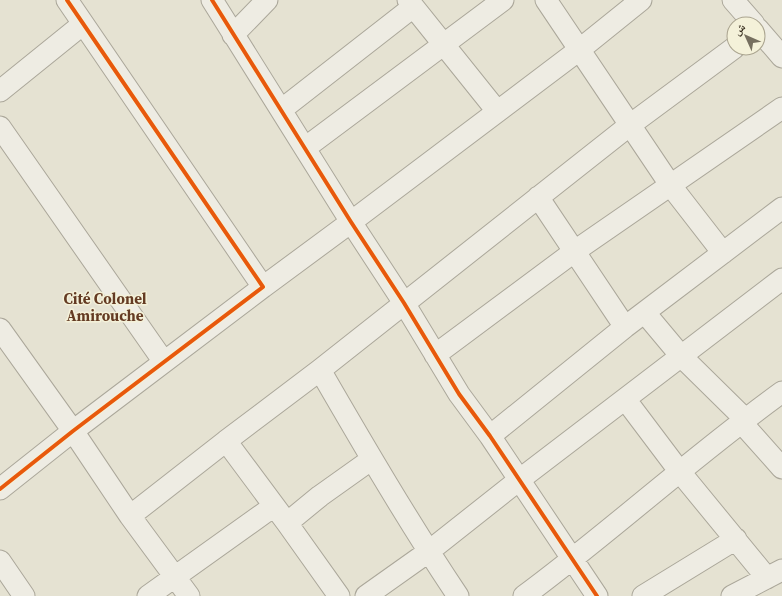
<svg xmlns="http://www.w3.org/2000/svg" width="782" height="596" viewBox="0 0 782 596" font-family="'Source Serif 4','Noto Naskh Arabic',serif">
<rect width="100%" height="100%" fill="#e5e2d2"/>
<g fill="none" stroke-linecap="round" stroke-linejoin="round">
<!-- minor casing -->
<g stroke="#aba79a" stroke-width="23">
<path id="minor" d="M212,0L351,222L404,303L459,394L490,436L597,596
M408,0L497,111
M546,0L671,186L723,253
M733,0L754,24
M758,29L782,57
M233,35L267,0
M0,91L83,24
M281,110L413,7
M0,127L164,362
M305,148L503,0
M538,197L625,327
M263,287L351,222L579,50L641,0
M645,313L681,356L745,419
M0,329L73,431L130,516L189,596
M435,355L575,251L782,108
M320,370C364,446 409,523 458,596
M625,399L680,472L767,578
M741,422L782,468
M490,436L625,327L782,208
M226,441L320,370L630,125L734,48
M0,489L73,431L263,287L67,0
M130,516L226,441L287,523L339,596
M287,523L320,496L372,459
M0,561L24,596
M148,596L274,506
M366,596L428,552L519,480L782,279
M524,596C612,531 693,456 782,392
M643,596L736,539
M732,596L782,570"/>
</g>
<!-- minor -->
<use href="#minor" stroke="#eeece3" stroke-width="21"/>
<!-- cycleway casing -->
<g stroke="#f4f1d9" stroke-width="6">
<path id="cycleway" d="M212,0L351,222L404,303L459,394L490,436L597,596
M0,489L73,431L263,287L67,0"/>
</g>
<!-- cycleway -->
<use href="#cycleway" stroke="#e8590c" stroke-width="4"/>
</g>
<g text-anchor="middle" dominant-baseline="central" stroke-width="3" stroke-linejoin="round" paint-order="stroke">
<!-- neighbourhood labels -->
<g font-size="15" font-weight="bold" fill="#643b23" stroke="#f4f1d9">
<text x="105" y="298">Cité Colonel<tspan x="105" dy="17">Amirouche</tspan></text>
</g>
</g>
<!-- north arrow -->
<g transform="translate(746 36) rotate(315)"><circle r="19" fill="#f4f1d9" stroke="#aaa48f"/>
<path d="M0-3L7 15L0 10L-7 15Z" fill="#766f5f"/>
<text y="-6" font-size="11" font-weight="bold" text-anchor="middle" fill="#3a3121">ش</text>
</g>
</svg>
